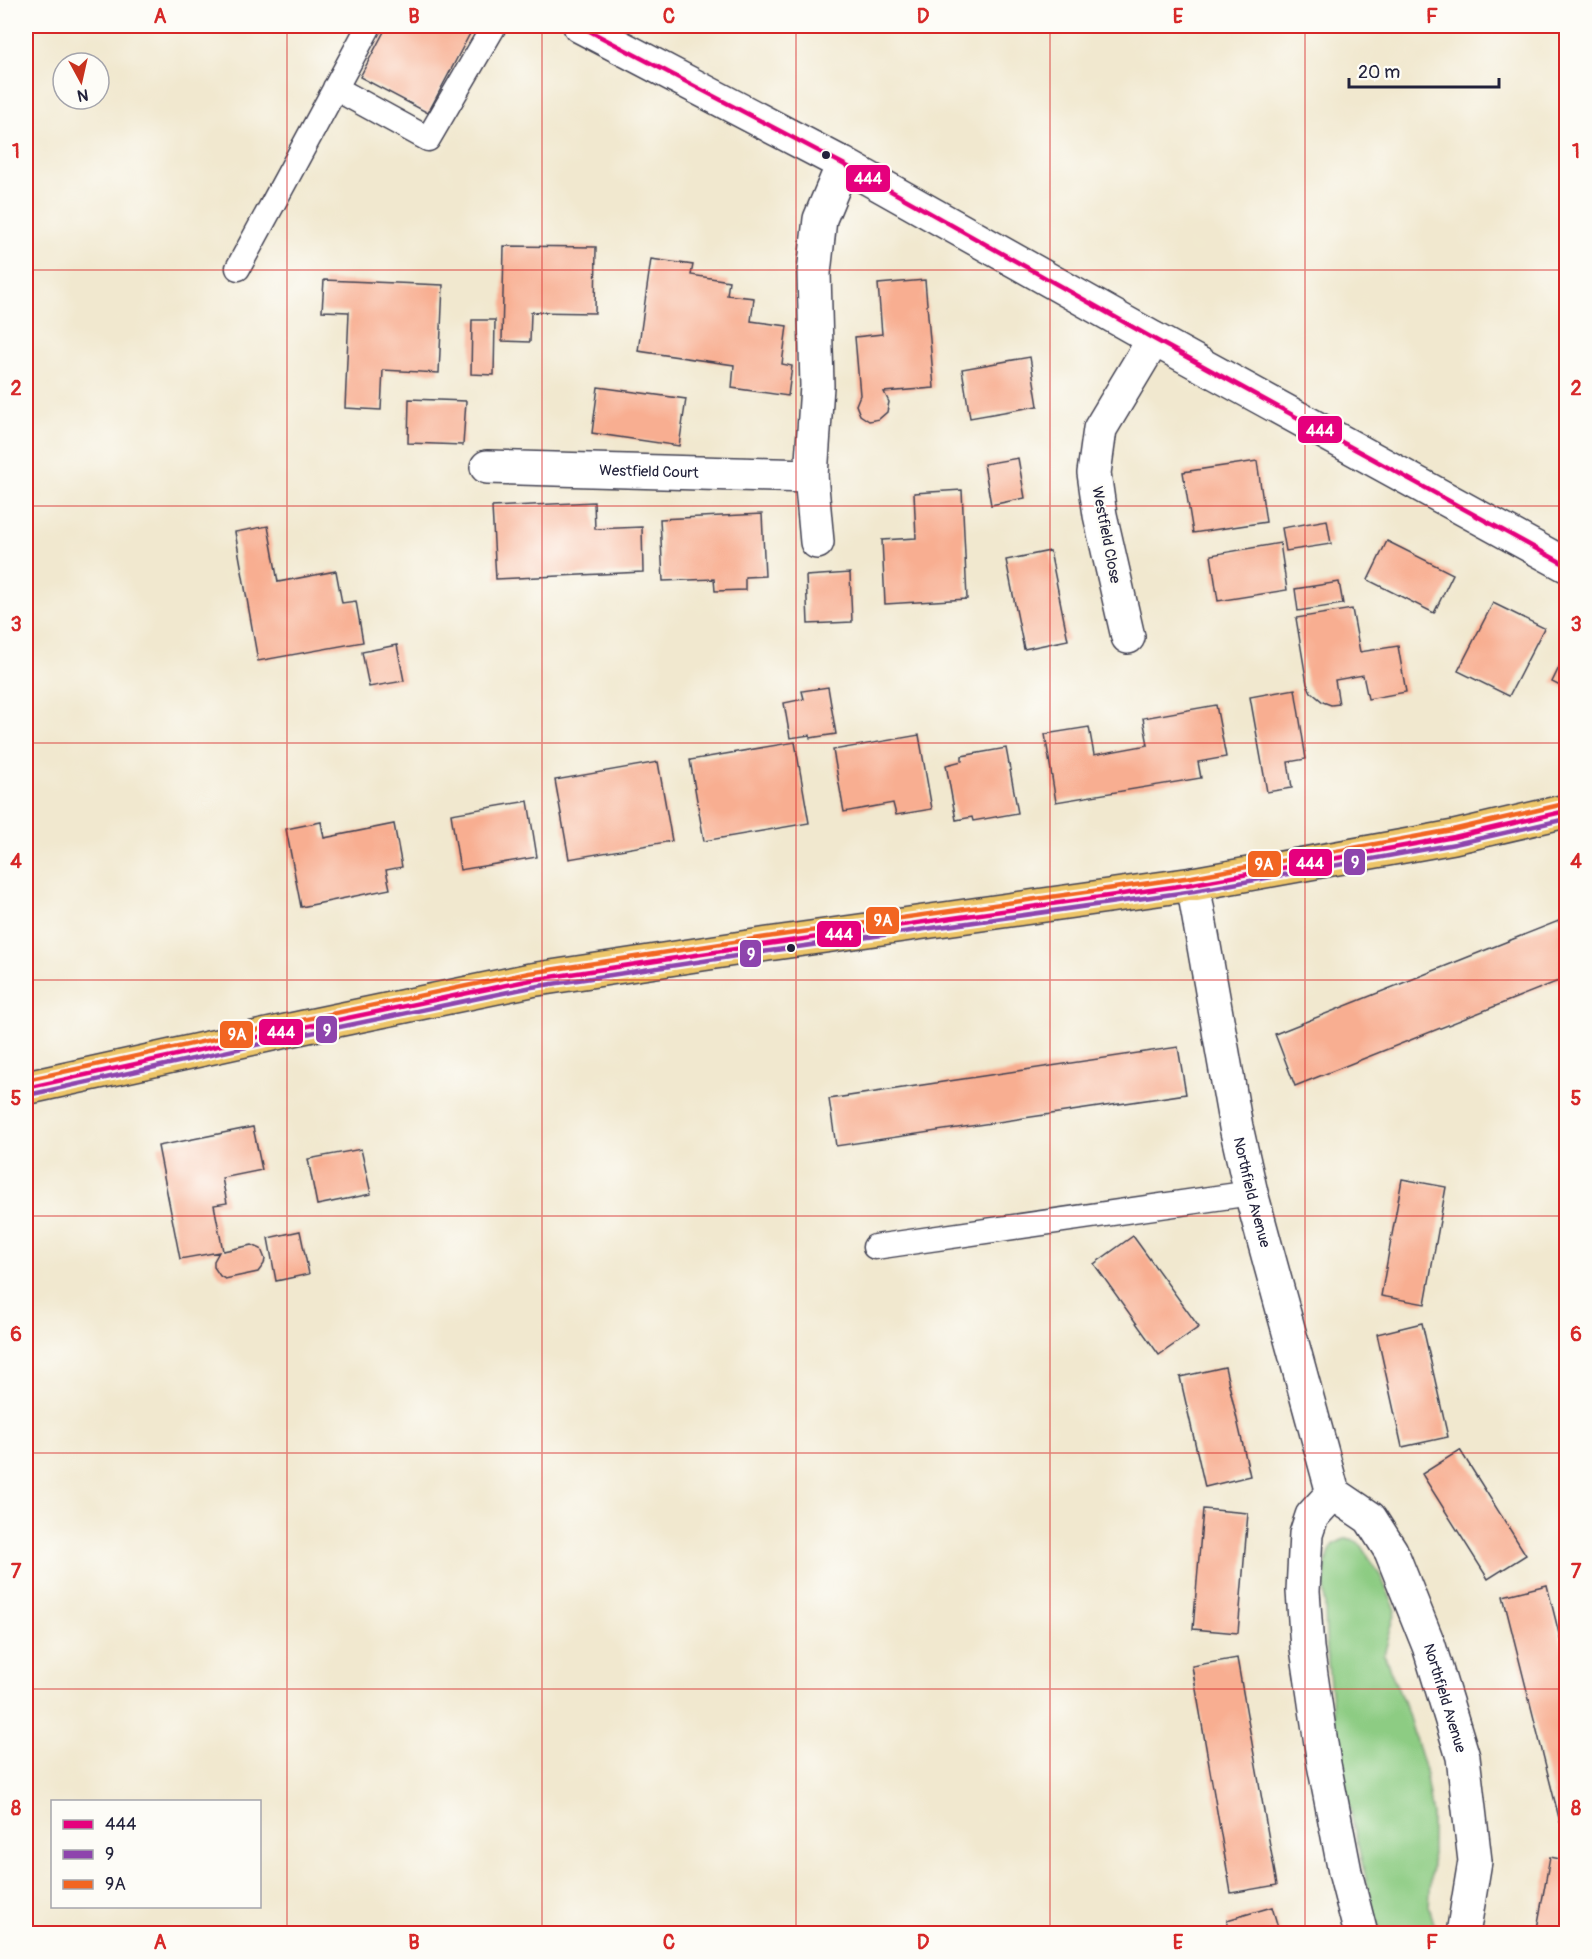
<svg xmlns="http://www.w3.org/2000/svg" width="1592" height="1959" viewBox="0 0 1592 1959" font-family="Pangolin,sans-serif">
<rect width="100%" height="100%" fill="#fdfcf7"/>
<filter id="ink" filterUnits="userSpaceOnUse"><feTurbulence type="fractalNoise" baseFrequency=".0167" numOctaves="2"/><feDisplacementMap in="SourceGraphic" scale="12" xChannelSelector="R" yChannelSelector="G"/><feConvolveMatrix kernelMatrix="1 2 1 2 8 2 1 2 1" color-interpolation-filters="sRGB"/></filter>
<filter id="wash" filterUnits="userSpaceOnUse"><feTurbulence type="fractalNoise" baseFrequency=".008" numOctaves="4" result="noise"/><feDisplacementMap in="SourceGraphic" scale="24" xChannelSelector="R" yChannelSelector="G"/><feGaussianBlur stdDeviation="1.35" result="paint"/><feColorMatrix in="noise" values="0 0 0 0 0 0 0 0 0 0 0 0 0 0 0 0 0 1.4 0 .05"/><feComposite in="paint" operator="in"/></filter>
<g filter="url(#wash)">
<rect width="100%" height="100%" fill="#f1e8cf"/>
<!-- green -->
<path fill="#8dcc83" stroke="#58775f" stroke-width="1.5" d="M1345,1539H1352L1362,1546L1380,1575L1396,1610L1384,1655L1407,1711L1425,1771L1432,1815V1862L1429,1907L1437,1933H1380C1352,1830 1327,1715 1325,1608C1325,1591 1323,1564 1330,1549C1334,1543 1339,1541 1345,1539Z"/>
<g id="blocks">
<!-- building -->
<path fill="#f8ae91" d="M387,26H474L428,113L360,77Z
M504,246L596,247L595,313L531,312L530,342L502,341Z
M651,259L693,265L691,275L729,281L727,295L754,298L751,321L787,326L782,364L792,366L788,396L732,388L734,365L638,351Z
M324,280L443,285L439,373L383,370L381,410L345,408L349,312L322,311Z
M925,280L934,388L884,392L889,402L887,412L879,419L869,421L860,415L856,405L860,395L855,337L882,334L878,284Z
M472,320H495L494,375L471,374Z
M1030,357L1038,406L970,418L962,369Z
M598,387L686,399L679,446L592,433Z
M409,399L466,401L463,445L408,443Z
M1018,458L1025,498L991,505L984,464Z
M1257,461L1266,522L1193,533L1183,472Z
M962,490L967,599L885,604L882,540L916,538L914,493Z
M594,502L595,529L642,527L643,572L496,579L492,507Z
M762,514L765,576L745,577V590L715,591L714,579L663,581L660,519Z
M1327,520L1331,544L1286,551L1282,528Z
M268,526L278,582L336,571L342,603L356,601L363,642L258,661L235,532Z
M1387,541L1453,574L1434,613L1368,580Z
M1280,543L1287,590L1218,601L1211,555Z
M1050,551L1068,640L1024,649L1006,560Z
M850,573L852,622L808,624L806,576Z
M1339,582L1343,604L1298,611L1295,589Z
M1493,603L1544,628L1509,696L1458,671Z
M1352,609L1360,652L1398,646L1406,692L1368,699L1363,675L1335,680L1339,704L1331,705L1323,702L1311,692L1307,684L1296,618Z
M397,645L404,681L369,687L362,652Z
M1566,653V689L1552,682Z
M828,687L836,734L810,738V735L790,738L784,703L804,699L802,691Z
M1295,689L1306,759L1288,762L1292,788L1267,792L1250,697Z
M1216,705L1226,757L1198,762L1201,778L1056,802L1045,734L1089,727L1094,755L1148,745L1143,718Z
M919,735L932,809L896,815L893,803L844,812L833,750Z
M795,742L809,823L704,841L690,760Z
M1006,748L1018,813L973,821L972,817L956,820L946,765L962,761V756Z
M658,762L672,841L569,859L555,780Z
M528,801L537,857L460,870L451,814Z
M321,822L324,838L394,824L402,867L386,870L390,889L301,907L286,829Z
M1566,918V978L1295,1086L1275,1034Z
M1178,1047L1186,1094L836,1146L829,1099Z
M253,1127L262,1170L222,1178L227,1203L214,1205L223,1251L252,1245L261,1249L265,1259L264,1264L258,1272L225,1279L220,1276L214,1267V1261L219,1252L180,1259L158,1146Z
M361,1149L371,1194L317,1205L308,1159Z
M1402,1179L1446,1187L1425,1304L1381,1296Z
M300,1231L309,1274L276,1281L268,1238Z
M1133,1236L1199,1327L1159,1355L1094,1264Z
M1422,1323L1448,1437L1402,1447L1377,1334Z
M1225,1367L1250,1476L1205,1487L1180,1377Z
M1460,1450L1526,1555L1488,1579L1422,1474Z
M1203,1509L1248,1513L1238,1633L1193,1629Z
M1547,1585L1566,1662V1820L1560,1822L1503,1596Z
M1237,1658L1277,1885L1231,1893L1192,1666Z
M1550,1857L1566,1860V1934H1536Z
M1272,1907L1280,1934H1231L1227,1920Z"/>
</g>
</g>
<g filter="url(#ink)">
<use href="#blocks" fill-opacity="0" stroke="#414051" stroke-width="1.5"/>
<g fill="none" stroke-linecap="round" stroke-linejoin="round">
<!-- service casing -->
<g stroke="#414051" stroke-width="27">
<path id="service" d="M335,88L428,139L494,26
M238,268L369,26
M875,1247L1251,1193"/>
</g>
<!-- minor casing -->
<g stroke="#414051" stroke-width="36">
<g id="minor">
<path id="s1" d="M487,467L811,476"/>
<path d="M817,542L811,476L817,386L814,273L820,219L843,164"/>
<path d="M1128,637L1100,515L1094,473L1100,429L1154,339"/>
<path id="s2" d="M1193,884L1236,1127L1251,1193L1333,1493L1370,1518L1391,1551L1429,1646L1463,1757L1475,1861L1463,1934"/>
<path d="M1333,1493L1312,1516L1306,1534L1303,1591L1307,1648L1324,1764L1345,1872L1361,1934"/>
</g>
</g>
<!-- tertiary casing -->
<g stroke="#414051" stroke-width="36">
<path id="tertiary" d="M580,26L843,164L1154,339L1566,565"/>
</g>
<!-- primary casing -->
<g stroke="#414051" stroke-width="36">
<path id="primary" d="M26,1088L304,1027L531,980L768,944L1193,884L1454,837L1566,811"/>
</g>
<!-- service -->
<use href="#service" stroke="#fff" stroke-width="24"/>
<!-- minor -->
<use href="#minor" stroke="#fff" stroke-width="33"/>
<!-- tertiary -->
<use href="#tertiary" stroke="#fff" stroke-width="33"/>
<!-- primary -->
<use href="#primary" stroke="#edc569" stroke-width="33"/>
<!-- bus-1 casing -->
<g stroke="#fdfcf7" stroke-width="9">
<path id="bus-1" d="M580,26L843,164L1154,339L1566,565
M26,1088L304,1027L531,980L768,944L1193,884L1454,837L1566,811"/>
</g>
<!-- bus-2 casing -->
<g stroke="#fdfcf7" stroke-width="9">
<path id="bus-2" d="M28,1095L306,1034L532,987L769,951L1194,891L1455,844L1566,819"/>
</g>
<!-- bus-3 casing -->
<g stroke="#fdfcf7" stroke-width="9">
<path id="bus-3" d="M26,1080L302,1020L529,973L767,937L1192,877L1452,830L1564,804"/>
</g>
<!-- bus-1 -->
<use href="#bus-1" stroke="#e5007d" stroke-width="4.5"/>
<!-- bus-2 -->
<use href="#bus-2" stroke="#8e44ad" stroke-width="4.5"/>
<!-- bus-3 -->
<use href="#bus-3" stroke="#f26522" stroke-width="4.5"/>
</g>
</g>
<!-- grid -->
<path fill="none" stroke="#d62828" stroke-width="1.5" stroke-opacity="0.55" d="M287,26V1934M542,26V1934M796,26V1934M1050,26V1934M1305,26V1934M26,270H1566M26,506H1566M26,743H1566M26,980H1566M26,1216H1566M26,1453H1566M26,1689H1566"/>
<!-- markers -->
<g fill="#22223b" stroke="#fdfcf7" stroke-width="2">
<circle cx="826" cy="155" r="5"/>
<circle cx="791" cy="948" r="5"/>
</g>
<g text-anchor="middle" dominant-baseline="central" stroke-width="5" stroke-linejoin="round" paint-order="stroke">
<!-- street labels -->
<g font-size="15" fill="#22223b" stroke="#fdfcf7">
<text stroke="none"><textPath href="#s1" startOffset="162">Westfield Court</textPath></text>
<text transform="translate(1106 535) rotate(79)">Westfield Close</text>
<text stroke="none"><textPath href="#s2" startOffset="314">Northfield Avenue</textPath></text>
<text stroke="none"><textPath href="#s2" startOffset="866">Northfield Avenue</textPath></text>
</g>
</g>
<g stroke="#fdfcf7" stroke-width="2">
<rect x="845" y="164" width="46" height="29" rx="6" fill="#e5007d"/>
<rect x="1297" y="415" width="46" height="29" rx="6" fill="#e5007d"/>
<rect x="1343" y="848" width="23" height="28" rx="6" fill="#8e44ad"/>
<rect x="1288" y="848" width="45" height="29" rx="6" fill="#e5007d"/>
<rect x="1247" y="850" width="35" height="28" rx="6" fill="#f26522"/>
<rect x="865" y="906" width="35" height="29" rx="6" fill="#f26522"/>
<rect x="816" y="920" width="46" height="28" rx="6" fill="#e5007d"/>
<rect x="739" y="939" width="23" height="29" rx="6" fill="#8e44ad"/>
<rect x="315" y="1015" width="23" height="29" rx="6" fill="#8e44ad"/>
<rect x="258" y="1018" width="46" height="28" rx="6" fill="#e5007d"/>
<rect x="219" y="1020" width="35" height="29" rx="6" fill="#f26522"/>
</g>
<g font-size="16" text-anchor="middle" font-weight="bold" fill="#fff">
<text x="868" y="184">444</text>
<text x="1320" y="436">444</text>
<text x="1355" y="868">9</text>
<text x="1310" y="869">444</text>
<text x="1264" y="870">9A</text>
<text x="883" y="926">9A</text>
<text x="839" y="940">444</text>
<text x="751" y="960">9</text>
<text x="327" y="1036">9</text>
<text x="281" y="1038">444</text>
<text x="237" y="1040">9A</text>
</g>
<!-- margin -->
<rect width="1592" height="1959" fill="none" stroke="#fdfcf7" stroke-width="66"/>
<!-- legend -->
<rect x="51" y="1800" width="210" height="108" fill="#fdfcf7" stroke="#a5a5ac" stroke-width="1.5"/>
<rect x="63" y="1820" width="30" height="9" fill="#e5007d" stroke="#a5a5ac" stroke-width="1.5"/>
<text x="105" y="1830" font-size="18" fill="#22223b">444</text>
<rect x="63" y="1850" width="30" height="9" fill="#8e44ad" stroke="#a5a5ac" stroke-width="1.5"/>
<text x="105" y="1860" font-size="18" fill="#22223b">9</text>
<rect x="63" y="1880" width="30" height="9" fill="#f26522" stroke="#a5a5ac" stroke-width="1.5"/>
<text x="105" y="1890" font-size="18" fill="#22223b">9A</text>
<!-- north arrow -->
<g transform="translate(81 81) rotate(172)"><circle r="28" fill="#fdfcf7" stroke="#a5a5ac" stroke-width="1.5"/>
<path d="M0-4.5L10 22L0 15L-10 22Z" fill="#c8321e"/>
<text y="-9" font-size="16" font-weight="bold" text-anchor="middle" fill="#22223b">N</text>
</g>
<!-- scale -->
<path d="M1349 78v9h150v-9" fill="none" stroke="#22223b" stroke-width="3"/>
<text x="1358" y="78" font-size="18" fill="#22223b" stroke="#fdfcf7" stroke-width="4.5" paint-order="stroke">20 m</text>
<rect x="33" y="33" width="1526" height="1893" fill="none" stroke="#d62828" stroke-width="2"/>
<g font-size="20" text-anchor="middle" font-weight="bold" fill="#d62828">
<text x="160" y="23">A</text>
<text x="414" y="23">B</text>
<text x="669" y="23">C</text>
<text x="923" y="23">D</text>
<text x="1178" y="23">E</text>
<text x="1432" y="23">F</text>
<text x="16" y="158">1</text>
<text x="1576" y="158">1</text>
<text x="16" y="395">2</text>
<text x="1576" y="395">2</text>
<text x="16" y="631">3</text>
<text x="1576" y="631">3</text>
<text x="16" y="868">4</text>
<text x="1576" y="868">4</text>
<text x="16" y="1105">5</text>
<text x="1576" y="1105">5</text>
<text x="16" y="1341">6</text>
<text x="1576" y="1341">6</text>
<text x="16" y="1578">7</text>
<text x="1576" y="1578">7</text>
<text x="16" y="1815">8</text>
<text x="1576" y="1815">8</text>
<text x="160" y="1949">A</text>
<text x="414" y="1949">B</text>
<text x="669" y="1949">C</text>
<text x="923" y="1949">D</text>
<text x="1178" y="1949">E</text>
<text x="1432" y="1949">F</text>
</g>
</svg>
